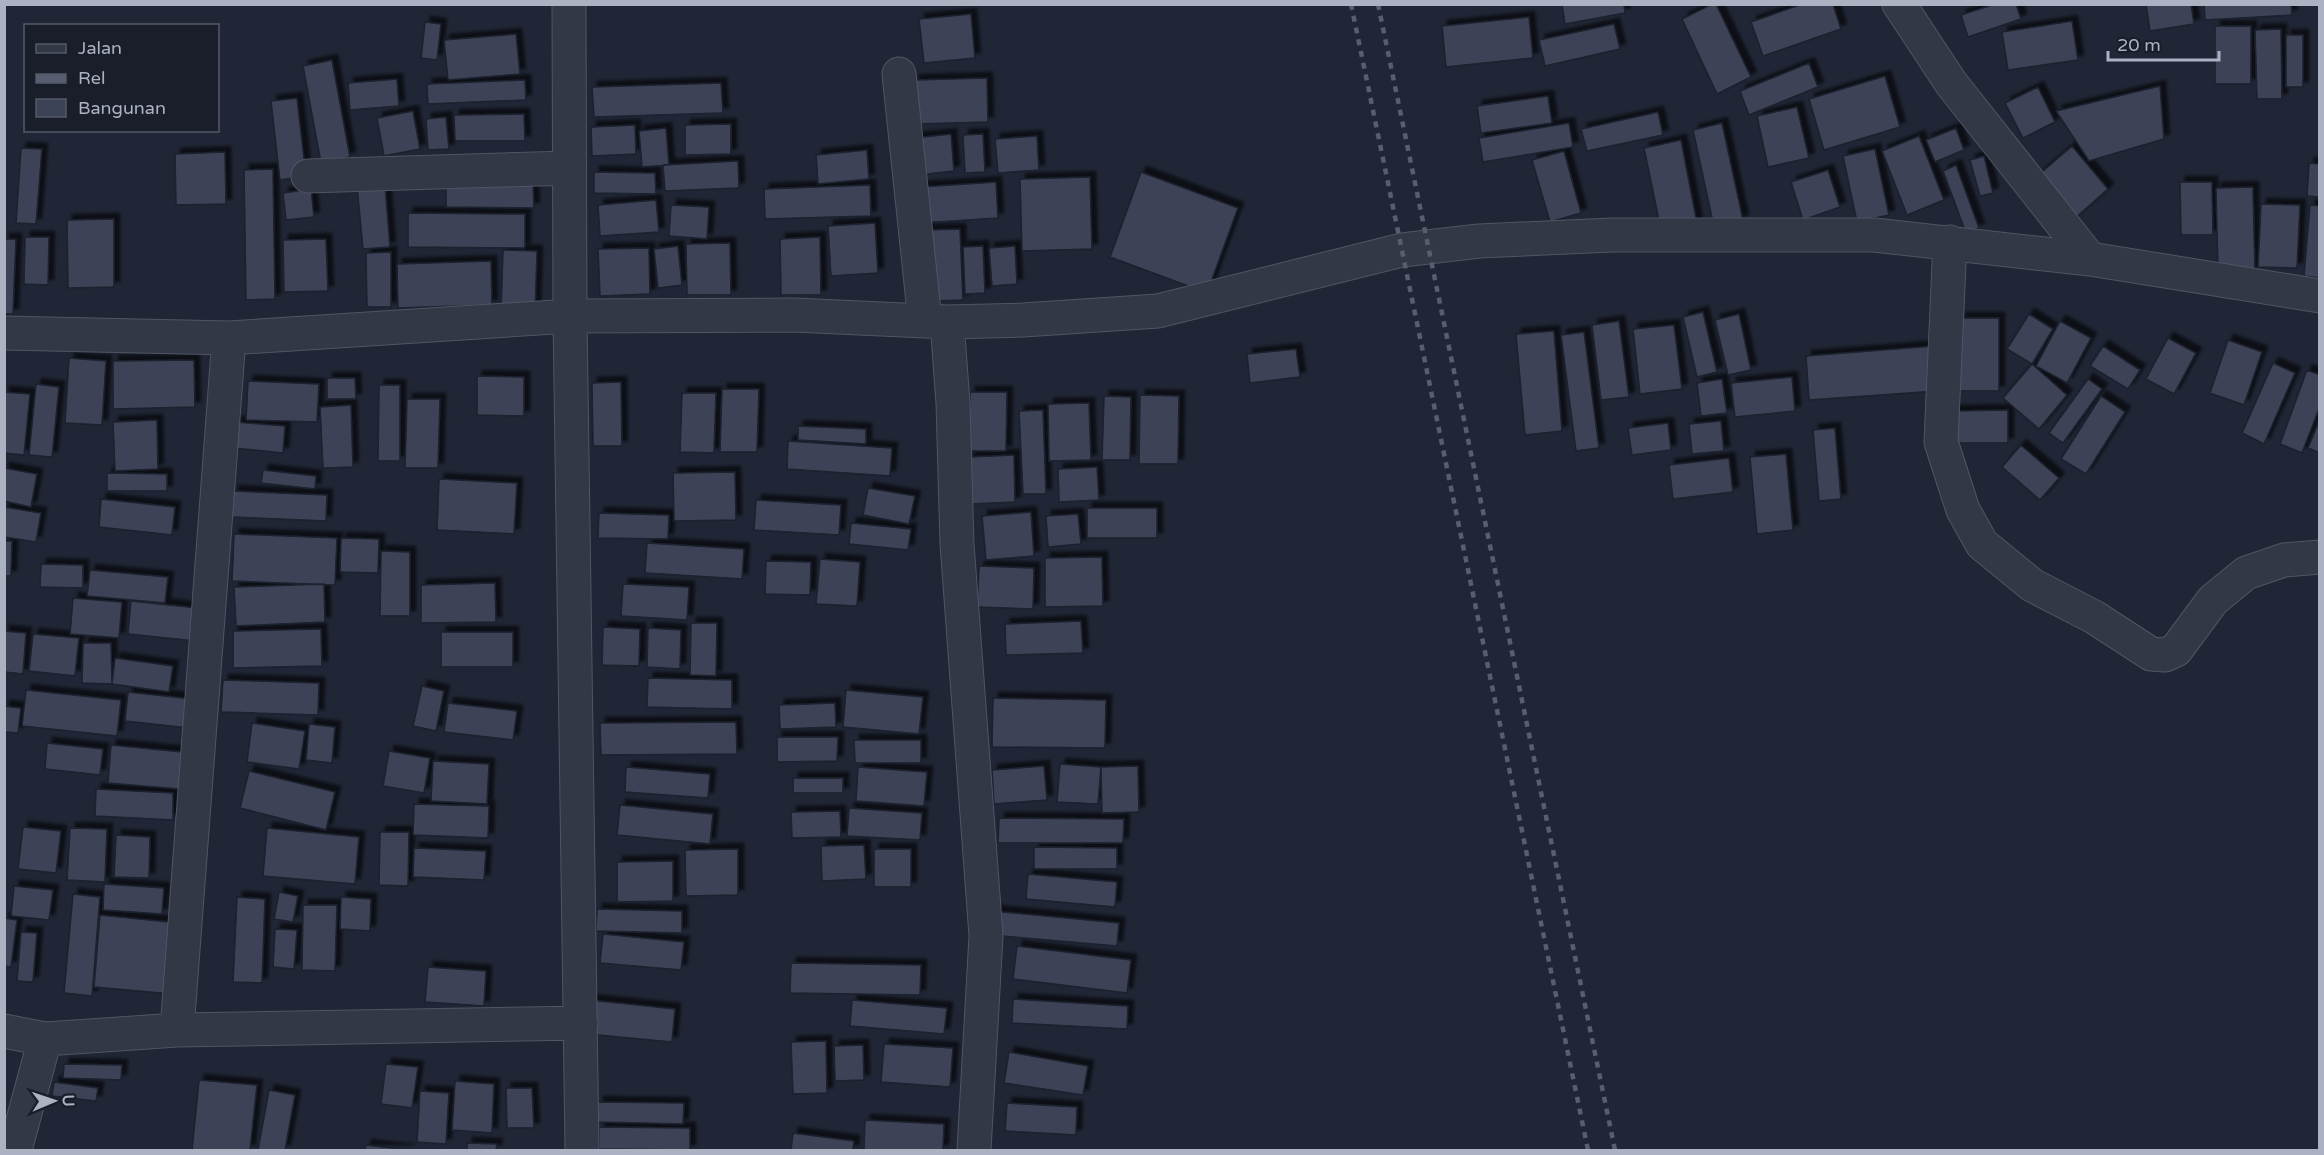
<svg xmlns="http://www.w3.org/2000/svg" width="2324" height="1155" viewBox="0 0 2324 1155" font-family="'Varela Round',sans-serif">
<defs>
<filter id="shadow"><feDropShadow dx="5.5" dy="-5.5" stdDeviation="1.5" flood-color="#0009"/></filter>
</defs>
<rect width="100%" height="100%" fill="#202635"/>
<!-- building -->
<path fill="#3c4356" stroke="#1b202d" stroke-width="1.5" filter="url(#shadow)" d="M1562,4H1624L1625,13L1565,24Z
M1712,4H1716L1751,77L1717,94L1682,19Z
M1802,4H1833L1841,29L1763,56L1751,22Z
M1995,4H2016L2021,19L1968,37L1961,15Z
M2146,4H2191L2194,24L2150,31Z
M2204,4H2291L2292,15L2205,20Z
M971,14L975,58L924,63L919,19Z
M1529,17L1533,58L1446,67L1442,26Z
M2072,21L2078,60L2008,70L2002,32Z
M425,22L441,24L437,60L421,58Z
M1614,24L1620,49L1545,66L1539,40Z
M2215,26H2251V84H2215Z
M2281,29L2282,99H2257L2255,30Z
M516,34L520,74L448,80L444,40Z
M2286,35H2303V87H2286Z
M332,60L350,157L321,163L303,66Z
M1809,63L1818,87L1749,115L1740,91Z
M1885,76L1900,127L1824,150L1809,99Z
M987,78L988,122L915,124L914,80Z
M397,79L399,106L350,110L348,83Z
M525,80L526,100L428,104L427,84Z
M721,83L723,113L594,117L592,87Z
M2160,86L2164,139L2089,161L2056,111Z
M2038,87L2055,122L2023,138L2005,103Z
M1548,96L1552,123L1481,133L1477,106Z
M297,98L306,176L280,180L271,101Z
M1797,107L1809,158L1768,167L1757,116Z
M413,111L420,149L384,156L377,118Z
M1658,112L1663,135L1587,151L1581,129Z
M524,114L525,141H455L454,115Z
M446,117L449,149L428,150L426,119Z
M1569,123L1573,147L1483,162L1479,138Z
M1722,123L1743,220L1714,227L1693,130Z
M731,124V154L685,155V125Z
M635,125L636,154L592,156L591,127Z
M666,128L669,165L642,167L639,131Z
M1956,128L1964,150L1935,162L1926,140Z
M951,134L954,171L918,175L914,138Z
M983,134L985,172L965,173L963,135Z
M1037,136L1039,170L998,173L995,139Z
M1919,136L1944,200L1907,215L1882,151Z
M1681,140L1697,223L1661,230L1644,148Z
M2072,146L2108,189L2073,220L2036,177Z
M21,148L42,149L36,224L16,223Z
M1875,149L1889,215L1857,222L1843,156Z
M867,150L869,179L818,184L816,155Z
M1564,151L1581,213L1550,222L1532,160Z
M225,152L226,204L176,205L175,154Z
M1984,156L1993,193L1980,196L1970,160Z
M738,161L739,188L665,191L663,165Z
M2309,163L2320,164V197L2307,196Z
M1956,165L1979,228L1966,233L1943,171Z
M273,169L275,299L246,300L244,170Z
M1828,170L1840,207L1803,220L1791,182Z
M594,172L655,173L656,194L594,193Z
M1141,172L1238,208L1207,293L1110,257Z
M1090,177L1092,249L1022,251L1020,179Z
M446,182H533L534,208L446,207Z
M996,182L998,218L922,223L920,187Z
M2180,182H2212L2213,235H2181Z
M385,184L390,247L363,249L357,186Z
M870,185L871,216L765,219L764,189Z
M2253,187L2255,272L2218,273L2216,188Z
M311,189L314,217L286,220L283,193Z
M656,200L659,232L600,236L598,205Z
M2261,204L2300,205L2297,268L2258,267Z
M671,205L709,207L707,239L669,236Z
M2310,205L2320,206V278L2304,276Z
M408,213L525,214V248L408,247Z
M114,219V287L68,288L67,220Z
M875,223L878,273L831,276L828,226Z
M960,229L963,300L928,301L926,230Z
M25,237H49L48,285L24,284Z
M820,237L821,295H781L780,239Z
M4,239H16L13,314H4Z
M326,239L328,291L284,292L283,240Z
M730,243L731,295H687L686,244Z
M678,246L682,285L658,288L654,249Z
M983,246L985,293L965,294L963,247Z
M1015,246L1017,284L992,286L989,248Z
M649,248L650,294L600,296L598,249Z
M503,250L537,251L535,314L501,313Z
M391,252V307H367L366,253Z
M491,261L492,305L398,308L397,264Z
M1703,312L1717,372L1697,377L1683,317Z
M1739,314L1751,370L1728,375L1715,320Z
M2029,314L2053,329L2032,364L2007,349Z
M1960,318H1999V391H1960Z
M1619,321L1629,397L1601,400L1592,325Z
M2060,321L2091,338L2067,383L2036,366Z
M1674,325L1682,389L1640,394L1633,329Z
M1554,331L1562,431L1525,435L1516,334Z
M1584,332L1599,448L1576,451L1561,335Z
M2168,338L2196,353L2174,394L2146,379Z
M2228,340L2262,352L2244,405L2210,393Z
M1934,346L1937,391L1809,400L1806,356Z
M2103,346L2140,370L2128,389L2090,366Z
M1296,349L1300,377L1250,383L1247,354Z
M69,358L106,361L102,425L65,423Z
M194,360L195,407L113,409V361Z
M2273,363L2295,373L2264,444L2242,433Z
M2032,364L2067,395L2039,429L2003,398Z
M2307,370L2320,375V406L2302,453L2280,444Z
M477,376L524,377V416L477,415Z
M1792,377L1795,411L1735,417L1731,383Z
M327,378H355L356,399H327Z
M1722,379L1727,413L1701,416L1697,383Z
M2088,379L2102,389L2063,443L2049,433Z
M248,381L319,384L317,422L246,420Z
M621,382L622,446H593L592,383Z
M36,384L59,387L52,457L29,455Z
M379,385H400V461H378Z
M722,389H759L757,452H720Z
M4,392L30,394L24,455L4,453Z
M970,392H1007L1006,451H969Z
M682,393H716L714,453L680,452Z
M1140,395L1179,396L1178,464H1139Z
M1104,396L1131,397L1130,460H1102Z
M2101,396L2125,412L2086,474L2061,459Z
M407,399H440L438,468H405Z
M1089,403L1091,460L1049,461L1048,404Z
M351,405L353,467L323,468L320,407Z
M1043,410L1046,494H1023L1019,411Z
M2008,410V443H1952L1951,411Z
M2320,419V453L2308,448Z
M157,420L158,469L115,471L113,422Z
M1721,421L1724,451L1692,454L1689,424Z
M236,422L285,426L283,453L234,448Z
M1668,423L1671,450L1632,455L1628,428Z
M798,426L866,429V444L798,440Z
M1835,428L1841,499L1819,501L1813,430Z
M788,441L892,448L890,476L787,469Z
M2021,445L2059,478L2040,500L2002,467Z
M1786,454L1793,530L1757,534L1750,457Z
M1014,455L1015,502L971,504L969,457Z
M1729,458L1733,492L1673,499L1669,465Z
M1097,467L1099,500L1059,502L1058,469Z
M4,468L37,474L31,507L4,501Z
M263,470L316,476L315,489L261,483Z
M735,472L736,520L674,521L673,473Z
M107,473L167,474V491H107Z
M439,479L517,483L514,534L437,530Z
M868,488L915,496L909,524L863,515Z
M233,491L327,495L326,521L232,517Z
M101,499L175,507L172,535L99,527Z
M756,500L841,505L839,535L754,530Z
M4,507L41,513L36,542L4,537Z
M1087,508H1157V538H1087Z
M1031,512L1034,556L986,560L982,516Z
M599,513L669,515L668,539L598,538Z
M1078,514L1081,544L1048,547L1046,516Z
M851,523L911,529L908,550L849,544Z
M234,534L337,538L335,585L232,581Z
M341,538L379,539L378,573L340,572Z
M4,541H12L11,576H4Z
M647,543L744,549L742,579L645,573Z
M381,551L410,552V616H380Z
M1102,557L1103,606L1045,607V558Z
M820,559L860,562L857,606L816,604Z
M766,561L811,562L810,595L765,594Z
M41,564L83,565V588L40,587Z
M979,566L1034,568L1033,609L977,607Z
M90,570L168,577L165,603L87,596Z
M495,583L496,622L421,623V585Z
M324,584L325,622L236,626L234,587Z
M623,584L689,587L687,620L621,616Z
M73,598L122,602L119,638L70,634Z
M131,601L198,608L196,641L128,634Z
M1081,621L1083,653L1006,655L1005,624Z
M691,623H717L716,676L690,675Z
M603,627L640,629L639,666L602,665Z
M648,628L681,630L680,669L647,667Z
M321,629L322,666L233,668V631Z
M4,631L26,633L23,674L4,672Z
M441,632H513V667H441Z
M33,634L79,638L75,676L29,671Z
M83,643H111L112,684L82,683Z
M115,658L173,666L169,692L112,684Z
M648,678L732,680V709L647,707Z
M223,680L319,683L318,715L221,712Z
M422,686L444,691L436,731L413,726Z
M26,690L121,700L117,736L22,726Z
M846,690L923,697L919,734L843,727Z
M128,692L192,699L189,728L125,721Z
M993,698L1106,700L1105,748L992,747Z
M448,703L517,711L513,740L444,732Z
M835,703L836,727L780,729L779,705Z
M4,706L21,708L18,733L4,732Z
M736,722L737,754L601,755L600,723Z
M252,723L305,731L299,769L247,762Z
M309,724L335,727L332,763L306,760Z
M777,737H838L837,761L777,762Z
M854,740H921V763H855Z
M47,743L103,749L100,775L45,769Z
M111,745L182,752L179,789L108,783Z
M389,751L430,758L424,793L383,786Z
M433,761L489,764L487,804L431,801Z
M1060,764L1101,767L1098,804L1057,802Z
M1044,766L1047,800L994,804L992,770Z
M1138,766L1139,812L1102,813L1101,767Z
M626,767L710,774L708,798L625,792Z
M858,767L927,772L924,806L856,801Z
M249,771L335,792L326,830L240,808Z
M793,778H843V793H793Z
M96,789L173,793V820L95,816Z
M414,804L489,806L488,838L413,835Z
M620,805L713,814L710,844L617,835Z
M849,808L922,813L920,840L847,836Z
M840,811L841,837L792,838L791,812Z
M999,818L1124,819L1123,843H998Z
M23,827L61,831L56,873L18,869Z
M70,828L107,829L105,882L67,880Z
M267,828L359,837L355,884L263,876Z
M380,832H409L408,886L379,885Z
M116,835L150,837L149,878L114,877Z
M864,845L866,879L822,881L821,846Z
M1034,847L1117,848V869H1034Z
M414,848L486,851L484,880L413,877Z
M738,849V895L686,896L685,850Z
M874,849H911V887H874Z
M673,861V901L617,902V862Z
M1028,874L1117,882L1115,907L1026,899Z
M104,884L164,888L162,914L103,910Z
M14,886L53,890L49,920L11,916Z
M279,892L298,896L293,922L274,919Z
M73,894L100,897L92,996L64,993Z
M237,897L265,899L262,983L233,982Z
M341,897L371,899L370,931L340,929Z
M303,905H337L335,971L302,970Z
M597,909L682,911V933L596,931Z
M993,911L1119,923L1117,946L991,935Z
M100,915L179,923L172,994L94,987Z
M4,918L17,920L11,967L4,966Z
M275,929L297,930L294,969L273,967Z
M21,932L37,933L33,982L17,981Z
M603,934L684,942L681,970L600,963Z
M1017,946L1131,960L1127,993L1013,979Z
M791,963L921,965L920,995L790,993Z
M428,967L486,971L484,1006L425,1002Z
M1013,999L1128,1006L1127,1029L1012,1023Z
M590,1000L675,1009L672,1042L587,1034Z
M852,1000L947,1008L944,1034L850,1026Z
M826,1041L827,1093L793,1094L791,1042Z
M884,1044L953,1048L950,1087L881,1082Z
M863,1045L864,1080L835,1081L834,1046Z
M1009,1052L1088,1066L1083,1095L1004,1083Z
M64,1064L122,1065L121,1080L63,1078Z
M386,1064L418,1067L412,1108L381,1104Z
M199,1080L257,1085L250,1150H192Z
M455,1081L494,1084L492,1133L452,1130Z
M54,1082L98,1088L96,1101L52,1096Z
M506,1088H532L534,1128H507Z
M269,1090L295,1095L285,1150H258Z
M420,1091L449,1093L446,1144L417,1142Z
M598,1102L684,1103L683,1124L598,1122Z
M1007,1103L1077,1107L1076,1135L1005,1131Z
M865,1120L944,1124L943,1150H864Z
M599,1127L690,1128V1150L599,1149Z
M793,1133L854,1141L853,1150H791Z
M467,1143L497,1144L496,1150H467Z
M366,1145L409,1150H365Z"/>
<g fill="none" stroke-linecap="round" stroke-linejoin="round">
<!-- street casing -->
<g stroke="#515564" stroke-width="35">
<path id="street" d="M569,4L570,316L582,1150
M1899,4L1951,83L2090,259
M899,74L925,321
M308,176L569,168
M1950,242L1941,442L1963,510L1982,544L2032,585L2094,617L2151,654L2165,655L2176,650L2213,600L2246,573L2284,560L2320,557
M947,322L953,403L957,544L986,936L974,1150
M4,333L229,338L570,316L794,315L947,322L1023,320L1158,311L1402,250L1479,241L1612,235H1874L2090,259L2320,296
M177,1030L229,338
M4,1031L45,1039L177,1030L581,1023
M15,1150L45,1039"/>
</g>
<!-- street -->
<use href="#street" stroke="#333846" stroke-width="33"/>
<!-- rail -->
<path stroke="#575e6f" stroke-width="4.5" stroke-dasharray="6 6" stroke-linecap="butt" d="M1351,4L1588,1150
M1378,4L1615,1150"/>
</g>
<!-- border -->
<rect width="2324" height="1155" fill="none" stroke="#adb2c3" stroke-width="12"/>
<!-- legend -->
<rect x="24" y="24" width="195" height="108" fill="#191e2a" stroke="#545967" stroke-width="1.5"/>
<rect x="36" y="44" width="30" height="9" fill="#333846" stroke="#545967" stroke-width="1.5"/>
<text x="78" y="54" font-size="18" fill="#adb2c3">Jalan</text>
<rect x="36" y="74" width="30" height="9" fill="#575e6f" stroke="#545967" stroke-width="1.5"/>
<text x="78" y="84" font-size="18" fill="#adb2c3">Rel</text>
<rect x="36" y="99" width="30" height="18" fill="#3c4356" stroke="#545967" stroke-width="1.5"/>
<text x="78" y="114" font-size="18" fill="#adb2c3">Bangunan</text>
<!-- north arrow -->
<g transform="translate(54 1101) rotate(88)" stroke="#191e2a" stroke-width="4.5" paint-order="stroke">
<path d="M0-4.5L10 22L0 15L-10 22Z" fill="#adb2c3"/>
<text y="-9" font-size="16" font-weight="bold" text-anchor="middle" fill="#adb2c3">U</text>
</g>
<!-- scale -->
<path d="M2108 51v9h111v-9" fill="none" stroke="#adb2c3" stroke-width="3"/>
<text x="2117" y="51" font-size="18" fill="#adb2c3" stroke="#191e2a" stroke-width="4.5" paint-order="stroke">20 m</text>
</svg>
